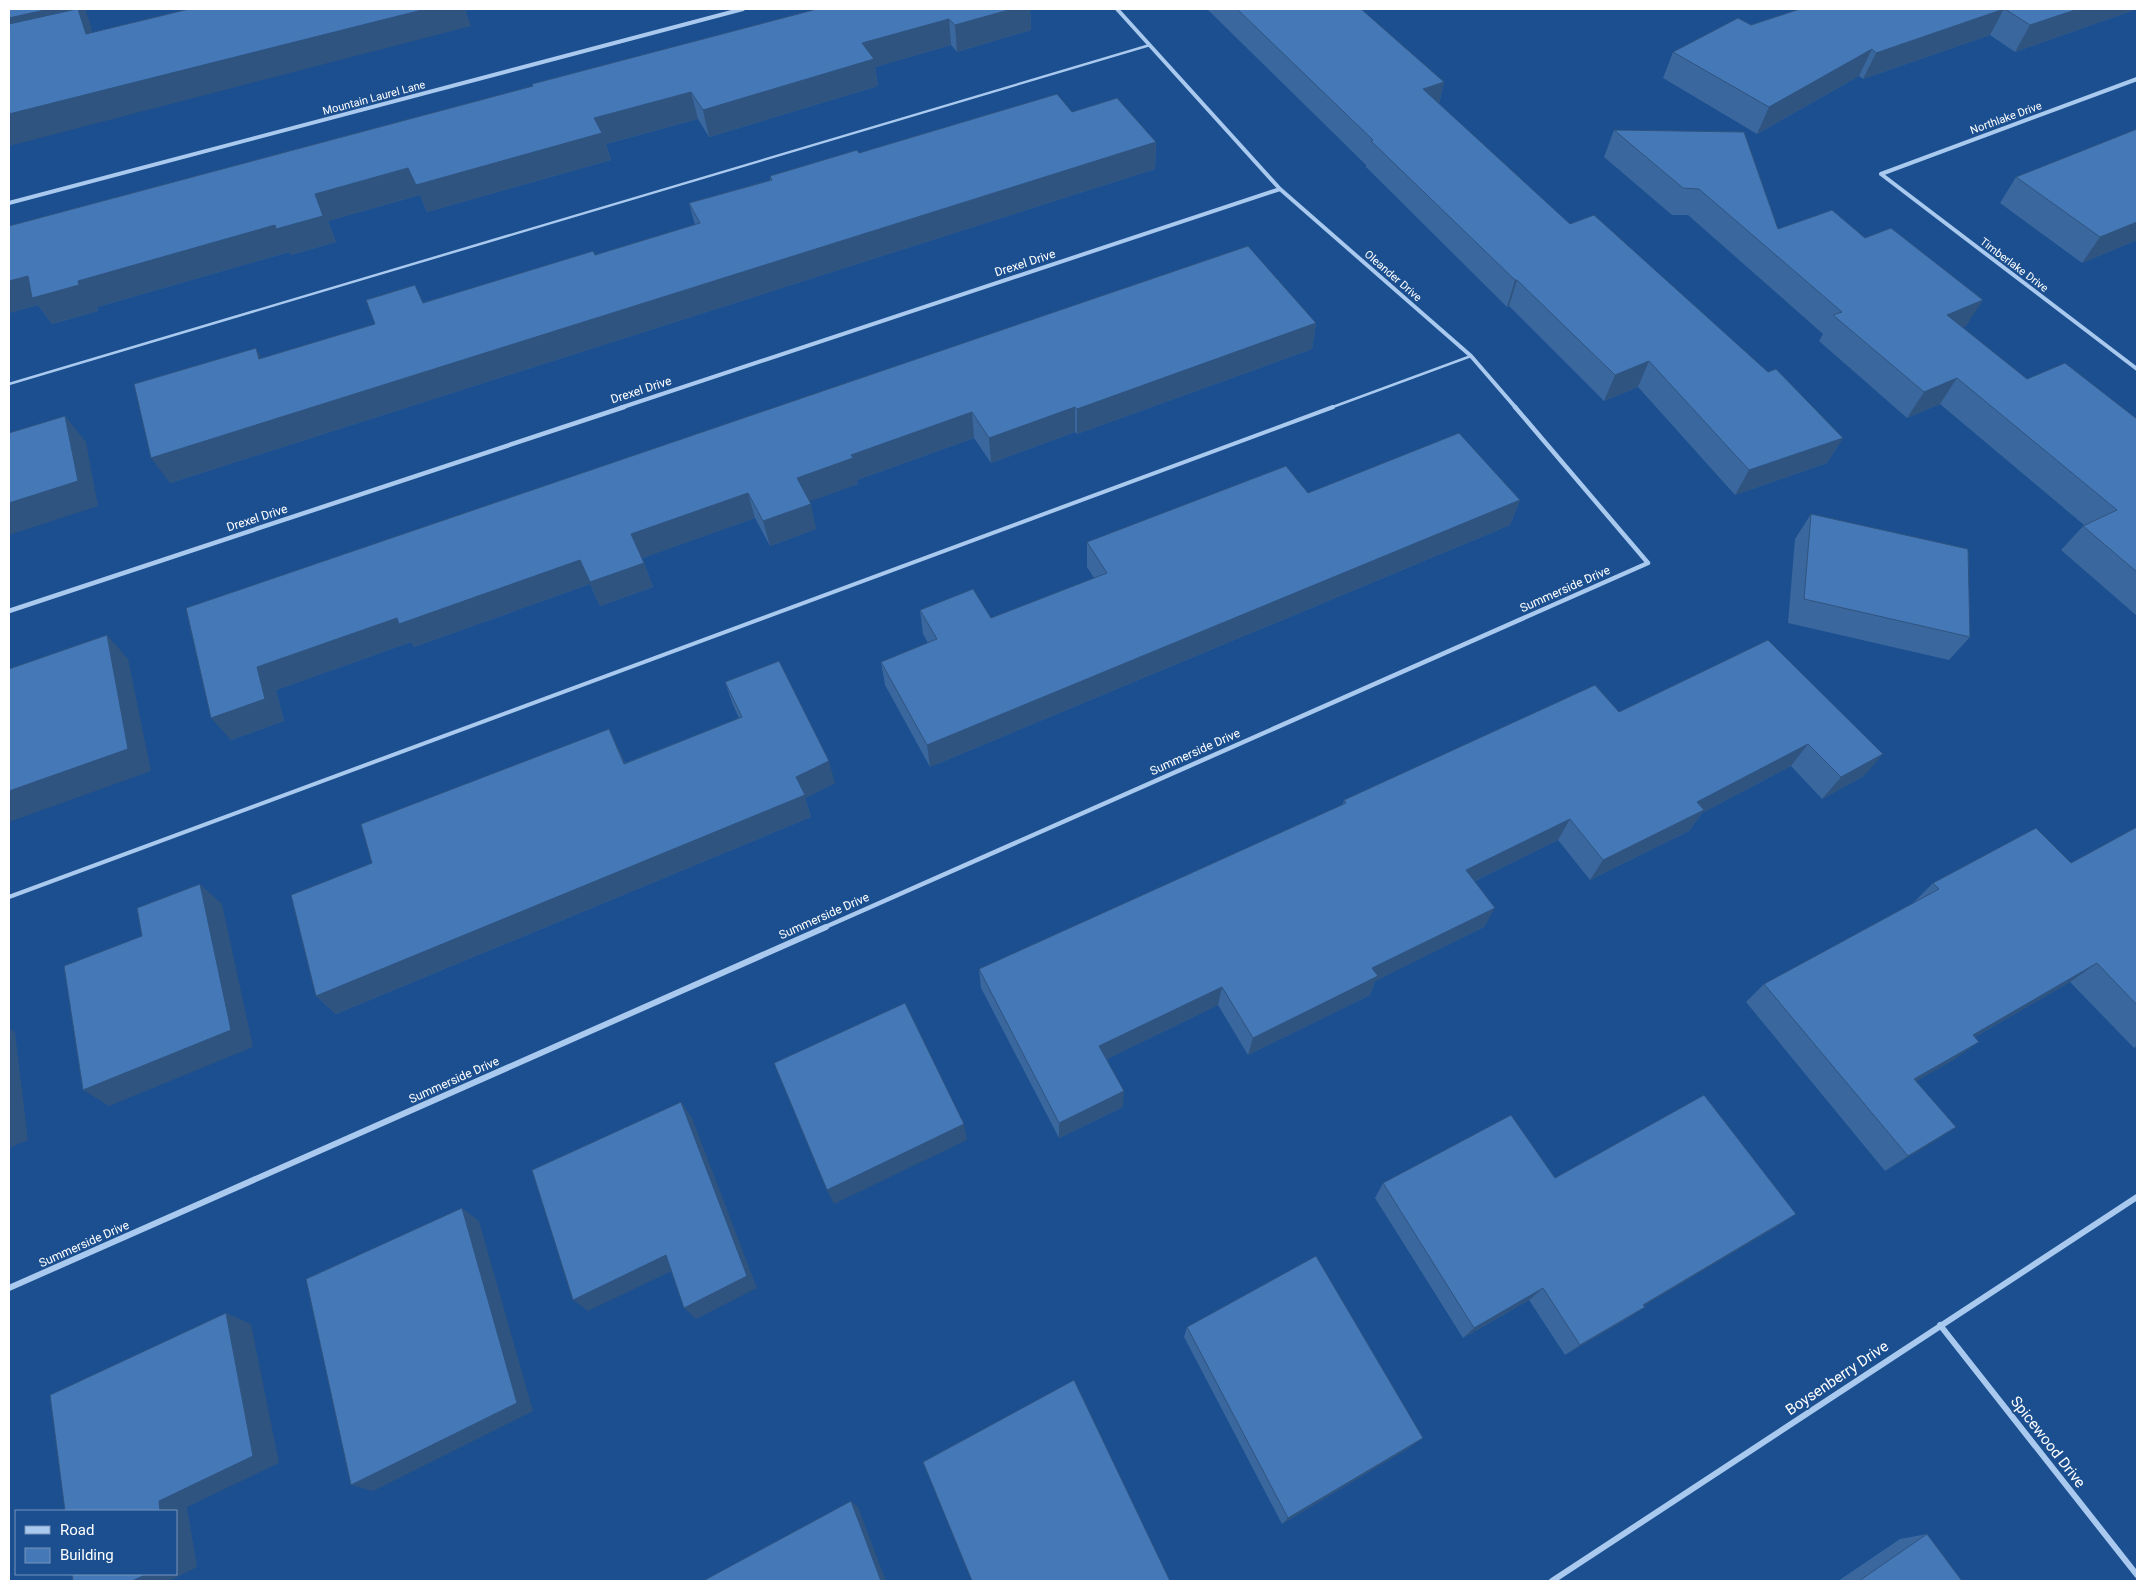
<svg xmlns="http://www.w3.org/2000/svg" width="2146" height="1590" viewBox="0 0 2146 1590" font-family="Roboto,sans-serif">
<rect width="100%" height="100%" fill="#1b4f8f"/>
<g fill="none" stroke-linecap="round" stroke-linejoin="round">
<!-- lane-far1 -->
<path stroke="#a9c9ee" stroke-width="2.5" d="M9,384L1150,45
M1330,408L1471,356"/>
<!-- lane -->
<path stroke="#a9c9ee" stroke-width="4" d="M9,897L1333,407"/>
<!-- street-far2 -->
<path stroke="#a9c9ee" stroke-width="4" d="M1117,9L1280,189L1471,356L1516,408
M1881,174L2137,369
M1881,174L2137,79
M9,203L743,9
M620,408L1280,189"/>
<!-- street-far1 -->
<path stroke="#a9c9ee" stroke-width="4.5" d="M9,611L624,407
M823,928L1648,563L1515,407"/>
<!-- street -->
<path stroke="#a9c9ee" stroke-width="6" d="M9,1288L826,927
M1940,1325L2137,1575
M1552,1581L2137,1197"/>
</g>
<!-- wall -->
<path fill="#3a679d" d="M817,9H1030L1031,30L957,52L951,45L875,67L878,86L709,137L698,119L606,144L611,160L427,212L420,195L328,221L336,242L291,255L289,252L97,307L98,311L52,324L38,305L9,313V226L533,86Z
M1207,9H1361L1444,82L1439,104L1570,224L1768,372L1843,438L1827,463L1735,495L1638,387L1604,401L1509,306L1507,307L1366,167V165Z
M1800,9H2137L2015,52L1990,35L1863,79L1859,76L1757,134L1663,78L1673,52Z
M1072,112L1156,142L1155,169L170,483L262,358L375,324L424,302L595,255L695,225L689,203L770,180V176L859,153Z
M2137,129V240L2082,263L2000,203L2016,177Z
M1614,130L1778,229L1966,326L1962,327L2027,379L2137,419V616L2061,550L2084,525L1940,404L1907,418L1819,341L1823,334L1688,215H1672L1604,157Z
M1316,323L1312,349L1077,434L1075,432L991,463L974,438L857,480L858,484L809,501L816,529L770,546L755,518L642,558L653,587L600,606L590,584L414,647L411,642L276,690L284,721L231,740L186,608Z
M1308,493L1520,500L1510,525L930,767L885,685L881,662L928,643L923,634L920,610L991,618L1094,578L1087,567V542Z
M1811,514L1970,637L1949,660L1788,623L1795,539Z
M1768,640L1864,776L1822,799L1791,766L1702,813L1689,831L1590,880L1558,840L1475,881L1484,927L1375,981L1370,995L1248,1055L1218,1005L1107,1059L1123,1107L1059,1138L981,988L979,969L1342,805L1344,800L1619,712Z
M725,682L835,783L805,798L811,817L336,1014L316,996L372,863L609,729L625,763L739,718L733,705Z
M2137,827V1046L2134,1048L2070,982L1975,1037L1955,1059L1916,1081L1956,1127L1885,1171L1746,1002L1764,984L1912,904L1933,883L2071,863Z
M1555,1178L1796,1214L1776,1227L1644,1305L1645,1307L1628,1318L1565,1355L1529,1300L1463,1338L1375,1198L1383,1183Z
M1187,1327L1412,1446L1282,1524L1184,1337Z
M1927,1534L1962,1581H1838L1900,1539Z"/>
<!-- shaded-wall -->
<path fill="#305480" d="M49,9H85L92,29H91L94,35L9,49V18Z
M426,9H465L471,26L9,146V114Z
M1012,9H1030L1031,30L957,52L955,25Z
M2004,9L1990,35L1863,79L1876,53Z
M2078,9H2137L2015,52L2030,25Z
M949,19L951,45L875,67L878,86L709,137L703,110L862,43Z
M1872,49L1859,76L1757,134L1769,107Z
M1444,82L1438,108L1423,89Z
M691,92L698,119L606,144L611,160L427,212L420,195L328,221L336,242L291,255L289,252L97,307L98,311L52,324L38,305L9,313V281L28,276L78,281L315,194L408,168Z
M1156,142L1155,169L170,483L151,458Z
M2137,222V240L2082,263L2100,237Z
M1515,280H1517L1509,306L1507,307Z
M1983,300L1966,326L1930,341L1947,315Z
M1316,323L1312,349L1077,434V409Z
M256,348L271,374L259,359Z
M1649,361L1638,387L1604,401L1615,375Z
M1957,378L1940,404L1907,418L1924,392Z
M1075,407V432L991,463L989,438Z
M972,412L974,438L857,480L858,484L803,504L797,478L851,455Z
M65,416L86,442L98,506L9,535V503Z
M1843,438L1827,463L1735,495L1749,470Z
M748,493L755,518L640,559L631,534Z
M1520,500L1510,525L930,767L927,745Z
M811,504L816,529L770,546L763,521Z
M580,560L644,563L653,587L600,606L590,584L414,647L411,642L276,690L284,721L231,740L211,718L257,667L397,618Z
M107,635L128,659L151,771L9,822V791Z
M609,729L620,752L634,786L624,764Z
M1808,744L1791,766L1702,813L1689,831L1590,880L1603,860L1697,802Z
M1883,754L1864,776L1822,799L1841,777Z
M829,761L835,783L805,798L811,817L336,1014L316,996L796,777Z
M1570,819L1558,840L1456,890L1466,870Z
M200,884L222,904L253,1047L109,1106L83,1090Z
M1495,908L1484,927L1375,981L1370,995L1248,1055L1253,1038L1372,968Z
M2097,963L2070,982L1949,1052L1973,1035Z
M1222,987L1218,1005L1099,1063V1046Z
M9,1028L15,1032L28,1140L9,1148Z
M1979,1042L1955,1059L1892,1095L1914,1079Z
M1124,1091L1123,1107L1059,1138V1123Z
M681,1102L692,1118L757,1288L696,1319L684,1308Z
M964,1124L967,1140L834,1204L827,1190Z
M1956,1127L1932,1143L1885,1171L1908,1156Z
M462,1208L479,1221L533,1411L373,1491L351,1485Z
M1796,1214L1776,1227L1627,1316L1643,1305Z
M666,1255L678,1268L588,1311L573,1300Z
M1543,1288L1529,1300L1463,1338L1474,1328Z
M1645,1307L1628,1318L1565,1355L1580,1345Z
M226,1313L251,1324L279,1463L187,1507L197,1567L169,1581H132L147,1574H176V1511H160L159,1501Z
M1423,1438L1412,1446L1282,1524L1288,1518Z
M851,1501L858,1507L886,1581H881Z"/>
<!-- building -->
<path fill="#4478b7" stroke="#305480" d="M9,9H49L9,18Z
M77,9H78L86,34L189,9H426L9,114V24Z
M817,9H1012L955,25L949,19L862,43L874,59L703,110L691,92L594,118L602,133L416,185L408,168L315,194L323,216L276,229L275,225L78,281L79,285L32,298L28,276L9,281V226L533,86L532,84Z
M1237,9H1361L1444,82L1423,89L1570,224L1594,215L1768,372L1776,369L1843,438L1749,470L1649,361L1615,375L1517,280H1515L1371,141L1373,140Z
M1800,9H2004L1876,53L1872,49L1769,107L1673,52L1738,18L1751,25Z
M2005,9H2078L2030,25Z
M1057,94L1072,112L1117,98L1156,142L151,458L134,384L256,348L259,359L375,324L366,300L415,285L423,303L593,251L595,255L700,223L689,203L772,180L770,176L857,150L859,153Z
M2137,129V222L2100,237L2016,177Z
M1614,130L1744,132L1778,229L1832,210L1865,238L1891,228L1983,300L1947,315L2027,379L2065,363L2137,419V572L2083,526L2117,510L1957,378L1924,392L1833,315L1842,312L1699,189L1683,188Z
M1248,246L1316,323L1077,409L1075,407L989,438L972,412L851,455L853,458L797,478L811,504L763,521L748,493L631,534L644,563L590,582L580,560L399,624L397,618L257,667L265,699L211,718L186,608Z
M65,416L78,481L9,503V433Z
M1459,433L1520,500L927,745L881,662L937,639L920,610L973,589L991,618L1107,573L1087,542L1286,466L1308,493Z
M1811,514L1968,549L1970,637L1804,599Z
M107,635L128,749L9,791V669Z
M1768,640L1883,754L1841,777L1808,744L1697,802L1704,810L1603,860L1570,819L1466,870L1495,908L1372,968L1378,976L1253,1038L1222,987L1099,1046L1124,1091L1059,1123L979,969L1346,803L1344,800L1595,685L1619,712Z
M779,661L829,761L796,777L805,795L316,996L291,895L372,863L361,824L609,729L624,764L742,717L725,682Z
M2137,827V1005L2097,963L1973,1035L1979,1042L1914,1079L1956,1127L1908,1156L1764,984L1939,889L1933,883L2036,828L2071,863Z
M200,884L231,1030L83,1090L64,966L142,936L137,908Z
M905,1003L964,1124L827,1190L774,1063Z
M1704,1095L1796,1214L1643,1305L1645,1307L1580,1345L1543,1288L1474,1328L1383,1183L1511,1115L1555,1178Z
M681,1102L747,1276L684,1308L666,1255L573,1300L532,1170Z
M462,1208L517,1403L351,1485L306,1279Z
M1316,1256L1423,1438L1288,1518L1187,1327Z
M226,1313L253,1456L159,1501L160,1511H65L50,1395Z
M1074,1380L1170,1581H972L923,1462Z
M851,1501L881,1581H703Z
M1927,1534L1962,1581H1859Z
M72,1574H147L132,1581H73Z"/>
<g text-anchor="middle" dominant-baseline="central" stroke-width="4" stroke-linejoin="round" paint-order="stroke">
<!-- far-street labels -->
<g font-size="11" fill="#fff" stroke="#1b4f8f">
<text transform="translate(374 98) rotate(-15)">Mountain Laurel Lane</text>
<text transform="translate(2006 118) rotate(-20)">Northlake Drive</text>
<text transform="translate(2014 265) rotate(37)">Timberlake Drive</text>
<text transform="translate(1393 276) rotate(41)">Oleander Drive</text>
</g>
<!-- street labels -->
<g font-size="12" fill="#fff" stroke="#1b4f8f">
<text transform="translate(1025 263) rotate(-18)">Drexel Drive</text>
<text transform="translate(641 390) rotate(-18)">Drexel Drive</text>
<text transform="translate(257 518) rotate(-18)">Drexel Drive</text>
<text transform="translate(1565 589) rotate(-24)">Summerside Drive</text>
<text transform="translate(1195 752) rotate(-24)">Summerside Drive</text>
<text transform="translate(824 916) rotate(-24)">Summerside Drive</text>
<text transform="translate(454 1080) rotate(-24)">Summerside Drive</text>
<text transform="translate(84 1244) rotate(-24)">Summerside Drive</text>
</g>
<!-- near-street labels -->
<g font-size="15" fill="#fff" stroke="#1b4f8f">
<text transform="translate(1837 1378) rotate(-34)">Boysenberry Drive</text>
<text transform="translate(2048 1442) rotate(52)">Spicewood Drive</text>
</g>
</g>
<!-- border -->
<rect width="2146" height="1590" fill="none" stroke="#ffffff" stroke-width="20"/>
<!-- legend -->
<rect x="15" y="1510" width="162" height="65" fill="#1b4f8f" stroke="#7695bc"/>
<rect x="25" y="1526" width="25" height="8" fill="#a9c9ee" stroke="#7695bc"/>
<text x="60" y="1535" font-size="15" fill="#ffffff">Road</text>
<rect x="25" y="1548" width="25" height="15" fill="#4478b7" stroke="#7695bc"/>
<text x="60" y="1560" font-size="15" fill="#ffffff">Building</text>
</svg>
